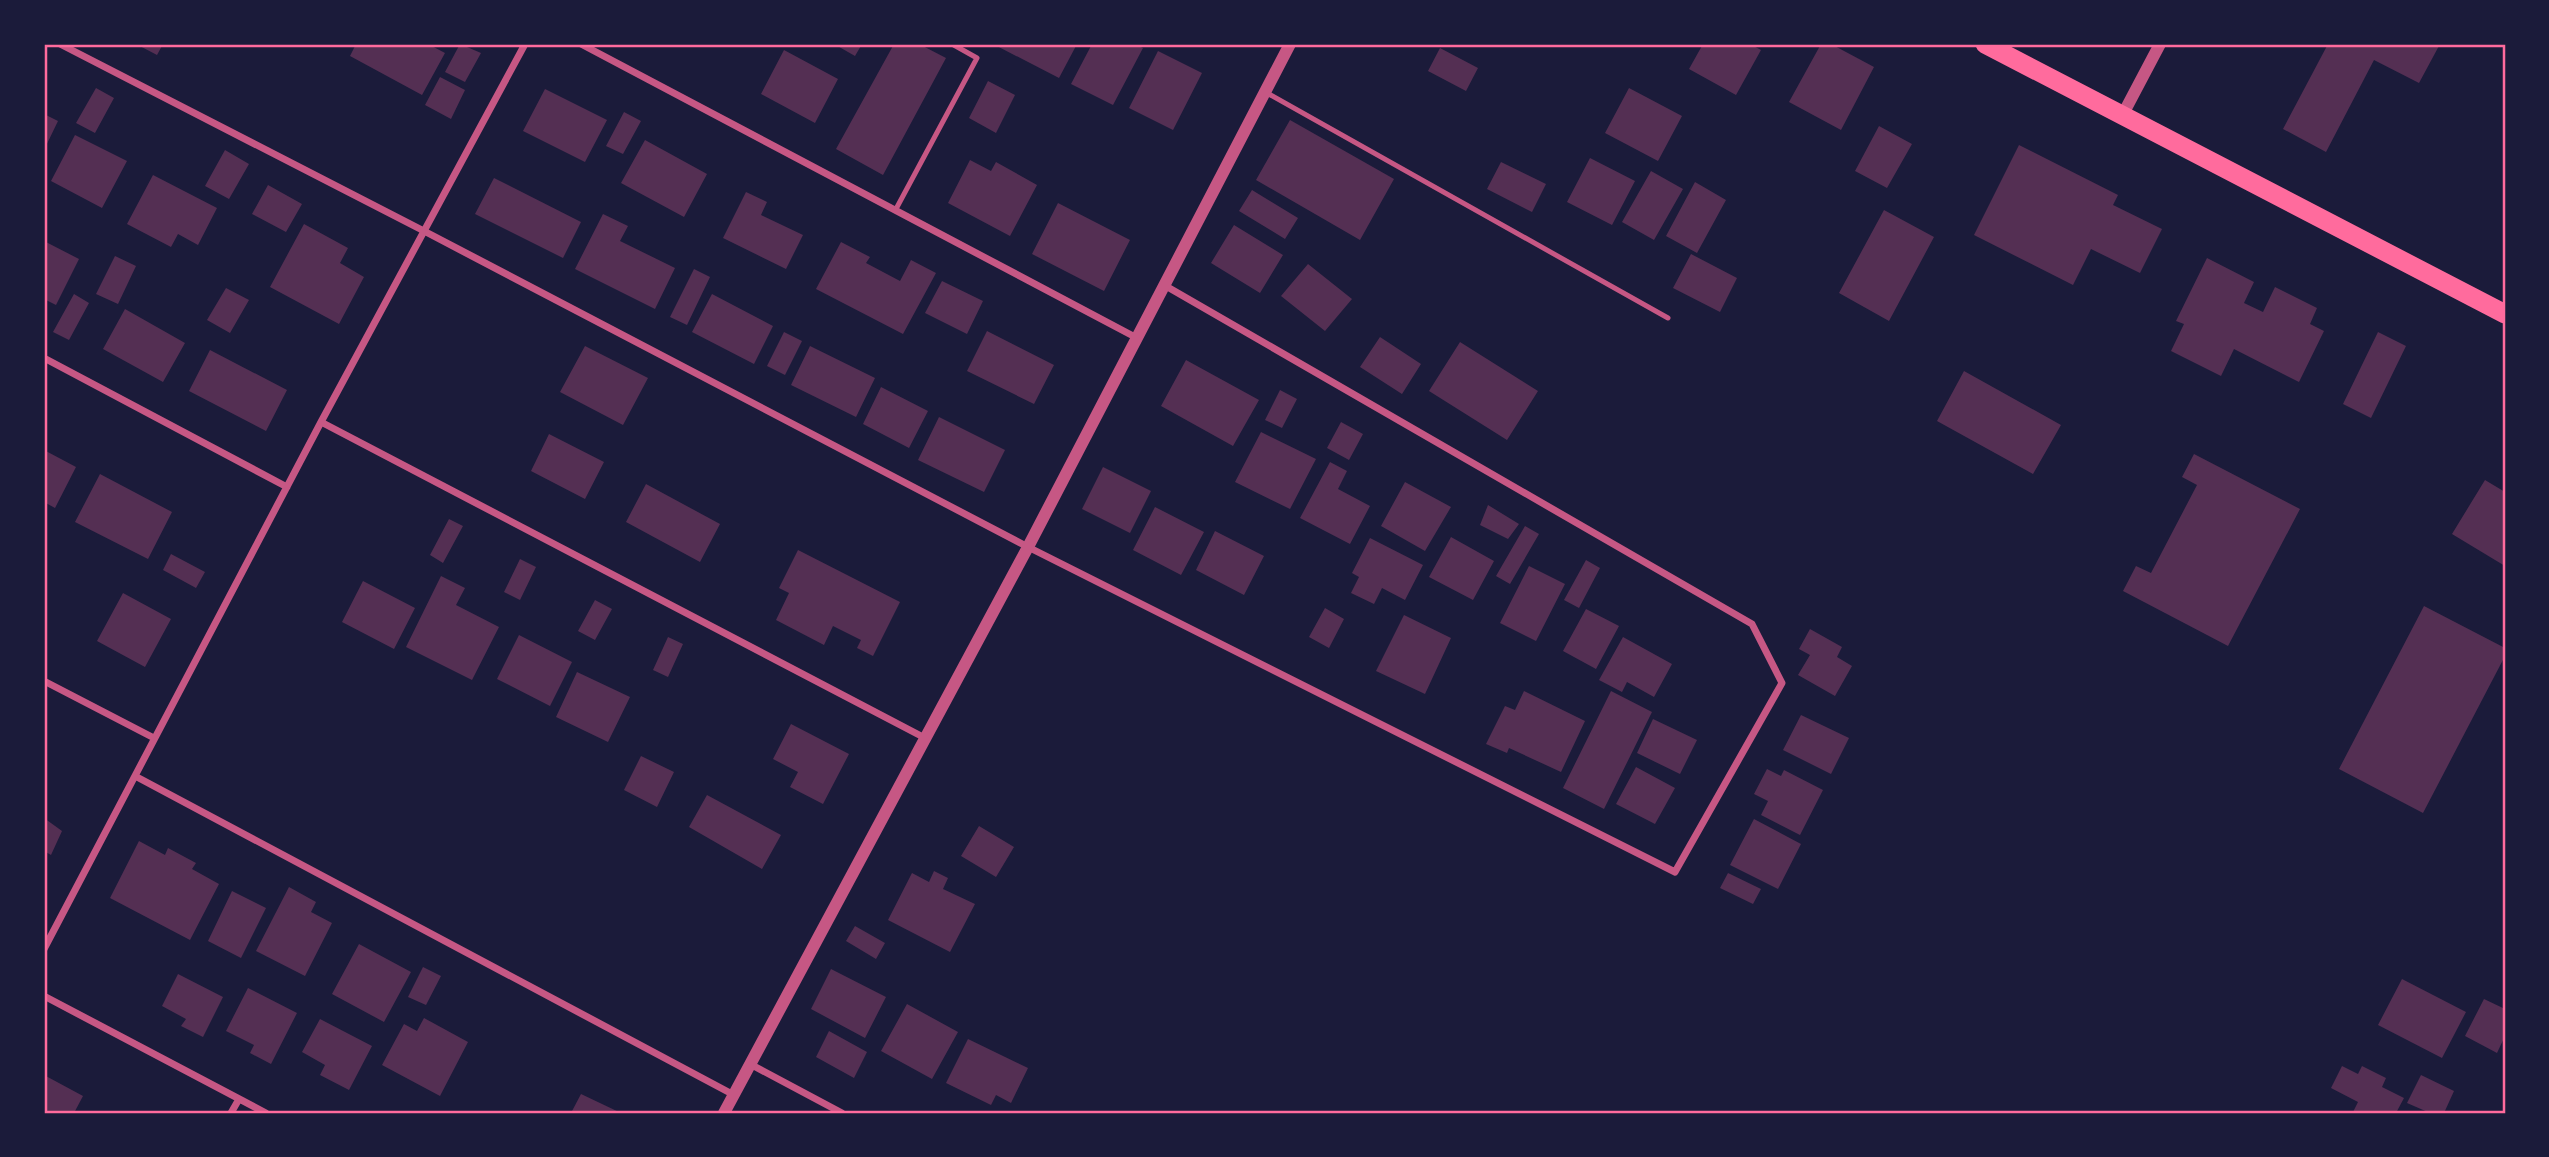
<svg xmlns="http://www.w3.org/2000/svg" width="2549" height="1157" viewBox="0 0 2549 1157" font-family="'Source Sans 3',sans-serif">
<rect width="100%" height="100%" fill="#1b1b3a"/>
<!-- building -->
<path fill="#542f53" d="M136,44H163L157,55Z
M356,44H428L445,53L422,95L350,56Z
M460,44L481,53L465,82L445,72Z
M834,44H862L855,56Z
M894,44H919L946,58L883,175L836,149Z
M993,44H1077L1059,78Z
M1092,44H1134L1143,48L1113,105L1071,84Z
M1703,44H1750L1761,50L1736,95L1689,69Z
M1821,44H1831L1874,67L1841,130L1789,102Z
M2328,44H2440L2419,83L2374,60L2326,152L2283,129Z
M1440,48L1478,68L1466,91L1428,71Z
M784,50L838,79L815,123L761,94Z
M1158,51L1202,73L1173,130L1129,108Z
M440,77L465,90L451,119L425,105Z
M988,81L1015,95L996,133L969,118Z
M96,88L114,98L95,133L76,123Z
M1629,88L1682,116L1658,161L1605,133Z
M545,89L607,120L585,162L523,131Z
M624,112L641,121L623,154L606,146Z
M44,114L58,121L44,150Z
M1290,120L1394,179L1360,240L1256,180Z
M1879,126L1912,144L1887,188L1855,171Z
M75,135L127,161L102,208L51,181Z
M645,140L707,174L684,217L621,183Z
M2019,145L2118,195L2113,205L2162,229L2140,273L2091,249L2073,285L1974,235Z
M225,150L249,164L229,199L205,186Z
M1590,158L1635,181L1612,225L1567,202Z
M970,160L991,171L996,162L1037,185L1010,236L948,203Z
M1501,162L1546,184L1532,212L1487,189Z
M1651,171L1683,189L1654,240L1622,222Z
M153,175L217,208L198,245L178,234L171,247L127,224Z
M494,178L581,222L563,258L475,214Z
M1695,182L1726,200L1697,253L1666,236Z
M268,185L302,204L286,232L252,214Z
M1252,190L1298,218L1285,239L1239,211Z
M746,192L767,202L761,215L803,235L786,269L723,238Z
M1058,203L1130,240L1104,291L1032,254Z
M1884,210L1934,237L1889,321L1839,293Z
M603,214L628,226L620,241L675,268L655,309L575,269Z
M304,224L348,248L340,263L364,277L339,324L270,287Z
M1234,225L1283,255L1260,293L1211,263Z
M44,241L79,259L56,305L44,299Z
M841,242L870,257L866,263L900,281L911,260L936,273L903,334L816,289Z
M1691,254L1737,278L1720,312L1673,288Z
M115,256L136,266L118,304L96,294Z
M2207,258L2254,282L2244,303L2263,312L2275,287L2317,308L2310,324L2324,331L2299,382L2234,349L2221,376L2171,351L2184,324L2176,321Z
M1308,264L1352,299L1325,331L1281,296Z
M694,269L710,277L687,325L670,317Z
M942,281L983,301L967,334L925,313Z
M226,288L249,300L230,333L207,320Z
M74,294L89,303L69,340L53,332Z
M712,294L773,326L754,364L692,332Z
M125,309L185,343L163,382L103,349Z
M987,331L1054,365L1034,404L967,371Z
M784,332L802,341L785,375L767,366Z
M2378,332L2406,346L2371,418L2343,404Z
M1380,337L1421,364L1402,394L1360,367Z
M1460,342L1538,391L1507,440L1429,391Z
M585,346L648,378L623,425L560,392Z
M810,346L875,378L856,417L791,385Z
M210,350L287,390L266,431L189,391Z
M1186,360L1259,400L1233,446L1161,406Z
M1964,371L2061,425L2033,474L1937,421Z
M881,387L928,411L909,448L863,424Z
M1280,390L1297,399L1282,428L1265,420Z
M939,417L1005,450L984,492L918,460Z
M1341,422L1363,434L1349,460L1327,448Z
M1261,432L1316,459L1290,509L1235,482Z
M549,434L604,462L585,499L531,471Z
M44,450L76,467L55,508L44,502Z
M2194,454L2300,509L2228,646L2123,591L2136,566L2151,573L2197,485L2182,477Z
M1330,462L1347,471L1338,489L1370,506L1350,544L1300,518Z
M1103,467L1151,491L1130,533L1082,509Z
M100,474L172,512L148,559L75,522Z
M2485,480L2505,492V566L2452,534Z
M1405,482L1451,507L1425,551L1381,526Z
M646,484L720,524L700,562L626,522Z
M1488,505L1519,524L1508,539L1480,525Z
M1155,507L1204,532L1181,575L1133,550Z
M449,519L463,526L443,563L430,555Z
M1525,526L1539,534L1510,584L1496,576Z
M1215,531L1264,556L1244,595L1196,570Z
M1451,537L1494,561L1473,600L1429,577Z
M1370,538L1423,565L1405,600L1382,588L1374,604L1351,593L1359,577L1352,573Z
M798,550L900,602L873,656L857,648L861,640L833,626L824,645L776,620L789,593L779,588Z
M171,554L205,572L196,588L163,570Z
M520,559L536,567L520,600L504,592Z
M1586,560L1600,568L1579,608L1564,600Z
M1529,566L1565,584L1536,641L1500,623Z
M441,576L465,588L456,605L499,627L472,680L406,647Z
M363,581L415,608L394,649L342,622Z
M123,593L171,619L145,667L97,641Z
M595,600L612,609L595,640L578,631Z
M2424,606L2505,648V656L2423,813L2339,769Z
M1325,608L1344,619L1329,648L1309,637Z
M1586,609L1619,626L1596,669L1563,651Z
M1404,615L1451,638L1425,694L1376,671Z
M1810,629L1842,647L1837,657L1852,666L1835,696L1798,675L1810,655L1799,649Z
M519,635L572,662L550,706L497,679Z
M668,637L683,644L668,677L653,670Z
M1623,637L1672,664L1654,697L1627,682L1622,692L1599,680Z
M577,672L630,697L608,742L556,717Z
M1524,691L1585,721L1561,772L1509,748L1507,753L1486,744L1505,706L1515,710Z
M1611,691L1652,712L1604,809L1563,788Z
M1801,715L1849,738L1831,774L1783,750Z
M1653,719L1697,740L1680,774L1637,753Z
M791,724L849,754L823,804L790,787L798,772L773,759Z
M641,756L674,772L657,807L624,790Z
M1636,767L1675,788L1655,824L1616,804Z
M1767,769L1781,776L1784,770L1823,790L1800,835L1761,815L1768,801L1754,794Z
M707,795L781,835L762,869L689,827Z
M44,818L62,831L51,855L44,851Z
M1754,819L1801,844L1778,889L1730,865Z
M979,826L1014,847L996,877L961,856Z
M139,841L165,855L168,848L196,863L192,869L219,884L190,940L110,898Z
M934,871L948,878L943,889L975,904L950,952L888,920L912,873L929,882Z
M1728,873L1761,889L1753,904L1720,888Z
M289,887L316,902L311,912L332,923L305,976L256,951Z
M232,891L266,908L241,958L208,941Z
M855,926L885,943L876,959L846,941Z
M359,944L411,972L384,1022L332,994Z
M423,967L441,976L426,1005L408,997Z
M831,969L886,997L865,1038L811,1009Z
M178,974L223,997L203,1037L181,1026L186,1019L162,1006Z
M2402,979L2466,1012L2442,1058L2378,1025Z
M248,988L297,1013L271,1064L250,1053L254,1045L226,1031Z
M2484,999L2505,1009V1036L2497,1053L2465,1036Z
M907,1004L958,1032L932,1079L881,1051Z
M424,1018L468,1042L440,1096L382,1065L404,1024L417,1031Z
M320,1019L372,1046L349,1090L320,1075L325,1065L302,1052Z
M829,1031L867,1052L854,1078L816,1057Z
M968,1039L1028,1068L1011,1103L996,1095L991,1105L946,1083Z
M2342,1066L2358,1074L2362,1066L2386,1078L2382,1087L2404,1098L2396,1113L2353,1112L2358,1102L2331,1088Z
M44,1075L83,1096L74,1113H44Z
M2421,1075L2454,1091L2444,1113H2430L2407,1103Z
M581,1094L621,1113H571Z"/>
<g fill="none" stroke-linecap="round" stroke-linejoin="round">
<!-- service -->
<path stroke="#c65784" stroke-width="5" d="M1267,93L1668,318
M896,209L977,58L952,44"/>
<!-- minor -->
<path stroke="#c65784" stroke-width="7" d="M60,44L424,231L1028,547L1675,872L1782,683L1752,624L1164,285
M581,44L1137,338
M44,358L287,487
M321,422L925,738
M44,681L154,738
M135,776L734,1095
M44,949L321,422L525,44
M44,996L266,1113
M750,1064L842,1113
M231,1113L239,1099"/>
<!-- tertiary -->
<path stroke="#c65784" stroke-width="12" d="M2122,116L2160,44
M724,1113L1028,547L1290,44"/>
<!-- trunk -->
<path stroke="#ff6b9d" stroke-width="19" d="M1985,44L2505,314"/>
</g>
<!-- border -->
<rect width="2549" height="1157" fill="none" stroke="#1b1b3a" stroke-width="91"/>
<rect x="46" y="46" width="2458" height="1066" fill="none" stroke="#ff6b9d" stroke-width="2.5"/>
</svg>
